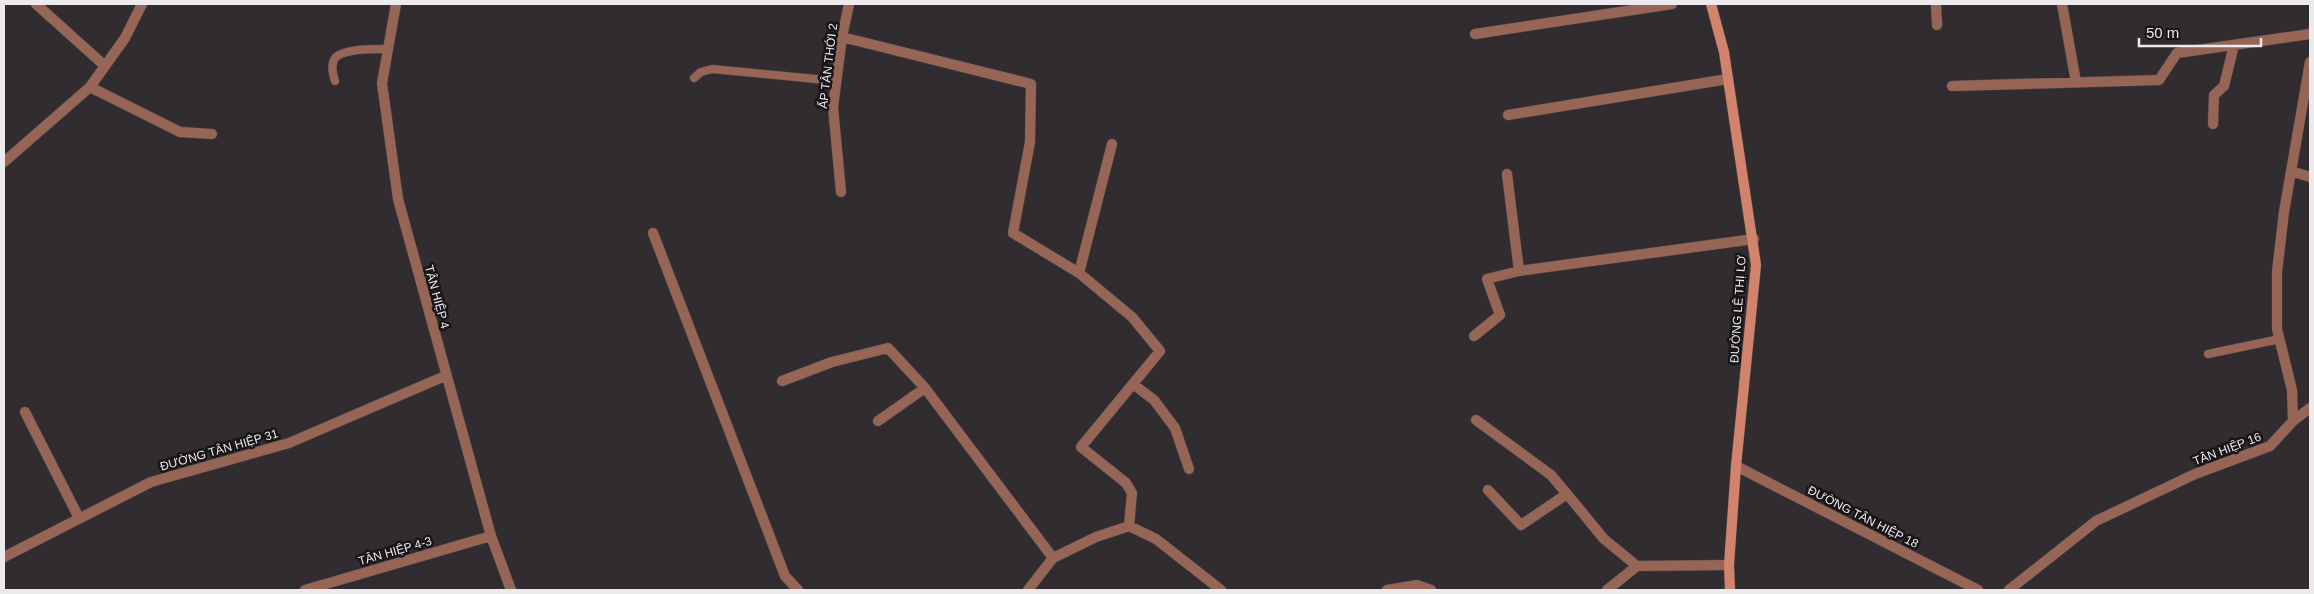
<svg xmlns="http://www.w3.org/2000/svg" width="2314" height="594" viewBox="0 0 2314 594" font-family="Helvetica,sans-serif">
<rect width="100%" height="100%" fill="#312c30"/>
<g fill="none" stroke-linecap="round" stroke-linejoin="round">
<!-- lane casing -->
<g stroke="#4b474a" stroke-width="9">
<path id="lane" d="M694,78L701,72L712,69L836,81
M335,81C333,75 330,65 335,58C344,48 375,49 388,49
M2208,354L2280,339"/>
</g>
<!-- street casing -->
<g stroke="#4b474a" stroke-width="11">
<path id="street" d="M36,4L105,66
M396,4L382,83L398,199L491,536L511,590
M1936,4L1937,25
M2062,4L2076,82
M1475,34L1672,4
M842,37L1031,84L1030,142L1013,233L1079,273L1132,317L1160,351L1081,447L1126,483L1132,493L1129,526
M1952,86L2159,80L2177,53L2310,34
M90,87L180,132L212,134
M1508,115L1728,79
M2213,124L2214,95L2224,86L2234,45
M4,162L90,87L125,38L142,4
M2291,171L2310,177
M1507,174L1519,271
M841,192L833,107L842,37L849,4
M653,233L785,576L798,590
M1079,273L1112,144
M1474,336L1500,315L1487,279L1519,271L1754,239
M782,381L832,362L888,348L925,388L1053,558
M1133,384L1154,400L1175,428L1189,469
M25,412L79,518
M1476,420L1551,475L1567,494L1521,525L1488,490
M878,421L925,388
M2293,421L2310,408
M1736,466L1978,590
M1567,494L1604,539L1637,566L1729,565
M4,557L151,482L289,443L445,376
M305,590L491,536
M1028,590L1053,558L1096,537L1129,526L1156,539L1221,590
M1387,590L1417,585L1431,590
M1607,590L1637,566
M2009,590L2096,521L2195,474L2270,446L2293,421L2292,390L2277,329V272L2284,212L2310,62"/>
</g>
<!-- secondary casing -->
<g stroke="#4b474a" stroke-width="11">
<path id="secondary" d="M1711,4L1724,52L1756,265L1736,466L1729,565L1730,590"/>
</g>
<!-- lane -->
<use href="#lane" stroke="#966556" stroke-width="8"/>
<!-- street -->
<use href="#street" stroke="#966556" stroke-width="10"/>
<!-- secondary -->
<use href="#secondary" stroke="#d1836b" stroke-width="10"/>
</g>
<g text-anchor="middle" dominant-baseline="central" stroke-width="5" stroke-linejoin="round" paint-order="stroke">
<!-- street labels -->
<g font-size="12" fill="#edeaed" stroke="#171517">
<text transform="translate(828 66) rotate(-83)">ẤP TÂN THỚI 2</text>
<text transform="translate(437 297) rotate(75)">TÂN HIỆP 4</text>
<text transform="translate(1738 309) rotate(-86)">ĐƯỜNG LÊ THỊ LƠ</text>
<text transform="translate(2227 449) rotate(-21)">TÂN HIỆP 16</text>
<text transform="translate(219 450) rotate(-16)">ĐƯỜNG TÂN HIỆP 31</text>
<text transform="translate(1863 517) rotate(27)">ĐƯỜNG TÂN HIỆP 18</text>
<text transform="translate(395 551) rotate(-16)">TÂN HIỆP 4-3</text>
</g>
</g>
<!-- border -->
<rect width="2314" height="594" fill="none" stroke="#edeaed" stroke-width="10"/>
<!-- scale -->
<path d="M2139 38v8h122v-8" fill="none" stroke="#edeaed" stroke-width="2.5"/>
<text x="2146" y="38" font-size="15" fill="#edeaed" stroke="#171517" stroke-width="4" paint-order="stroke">50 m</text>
</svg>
